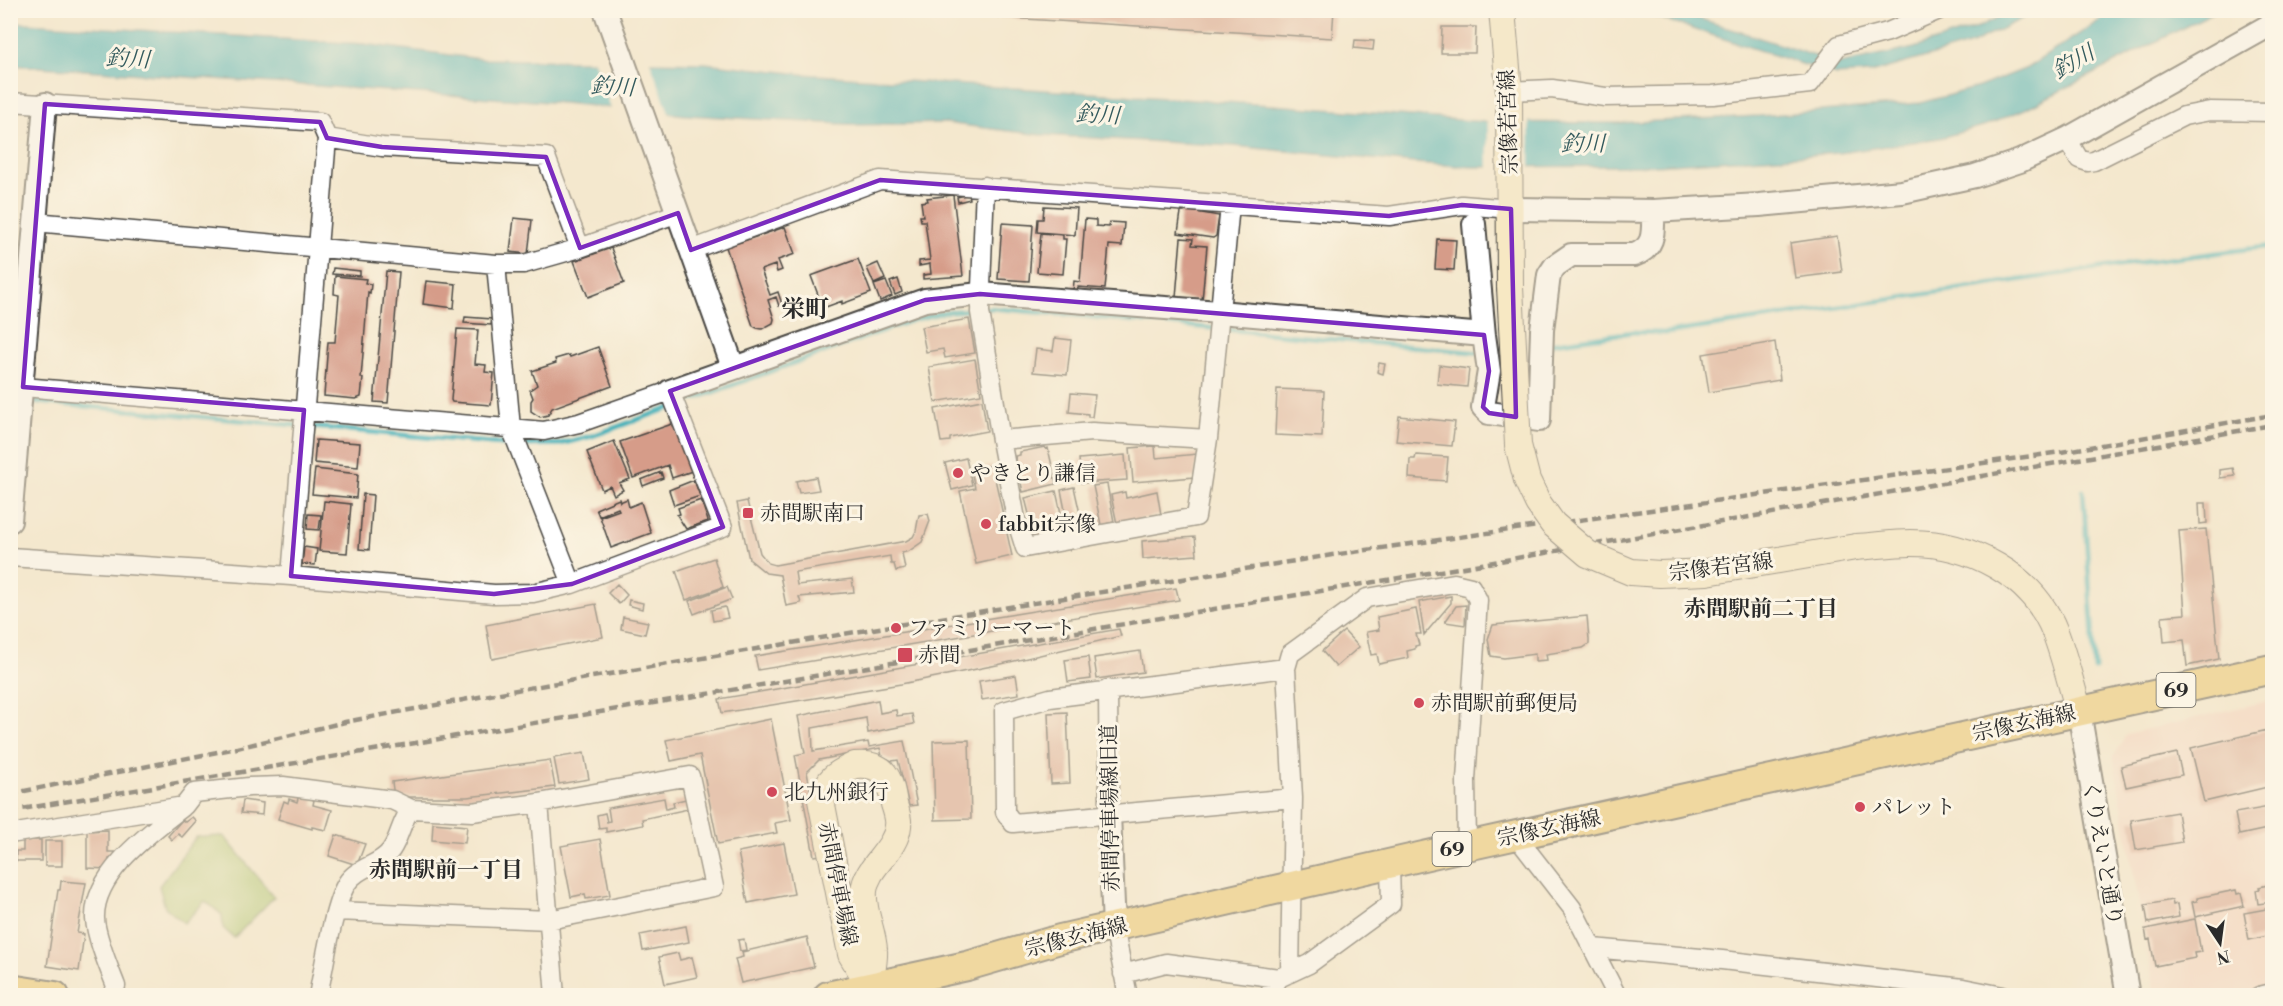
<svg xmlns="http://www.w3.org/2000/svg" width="2283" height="1006" viewBox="0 0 2283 1006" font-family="'Libre Bodoni','Noto Serif JP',serif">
<rect width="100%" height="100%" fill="#fcf5e5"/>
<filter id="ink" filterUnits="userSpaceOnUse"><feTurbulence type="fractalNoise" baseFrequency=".0167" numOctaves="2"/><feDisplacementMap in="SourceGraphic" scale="12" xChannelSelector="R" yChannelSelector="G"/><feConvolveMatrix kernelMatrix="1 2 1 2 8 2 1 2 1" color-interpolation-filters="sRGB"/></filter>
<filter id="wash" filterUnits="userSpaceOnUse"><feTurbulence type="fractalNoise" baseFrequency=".008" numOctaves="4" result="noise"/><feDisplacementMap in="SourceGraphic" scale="24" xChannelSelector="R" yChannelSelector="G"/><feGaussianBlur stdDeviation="1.35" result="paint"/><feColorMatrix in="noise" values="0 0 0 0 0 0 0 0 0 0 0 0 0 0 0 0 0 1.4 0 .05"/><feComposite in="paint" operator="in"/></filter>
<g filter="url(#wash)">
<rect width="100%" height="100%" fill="#f4e8ce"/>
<path fill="#f5d3c1" d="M2272,700v295h-117l-42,-239 14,-22z"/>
<path fill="#a7c56d" stroke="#69784c" stroke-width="1.5" d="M224,836l50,61 -40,41 -11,-10 -1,-13 -17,-14 -21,22 -19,-16 -6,-21 37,-49z"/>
<path fill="#41b1ba" stroke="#366e72" stroke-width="1.5" d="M1637,11h39l164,53 74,-16 67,-22 29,-15h27l-65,33 -102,29 -34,2z
M2114,11h102l-191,98 -38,16 -47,13 -100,15 -200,13 -167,1 -59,-4 -181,-17 -192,-11 -96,-12 -85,2 -174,-10 -123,-12 -552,-38 -1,-43 354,22 118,15 223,4 97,11 484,32 200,16 131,1 142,-7 161,-13 59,-16 48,-19z"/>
<path fill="#f4e8ce" d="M593,58l56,1 21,57 -58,-5z
M1488,119h41l1,50h-42z"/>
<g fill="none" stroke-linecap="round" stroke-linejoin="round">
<path stroke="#41b1ba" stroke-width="5" d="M1548,344l85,-12 33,1 454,-68 152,-19
M24,401l490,44
M523,445l37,-1 32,-8 321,-116 31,-8 47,-4 491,45
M2083,491l12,178"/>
</g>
<g id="blocks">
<path fill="#d69c89" d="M912,10h422l-2,28 -420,-26z
M1442,27h34l-1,26h-34z
M1355,40l19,1 -1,9 -19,-2z
M969,194l1,5 -12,3 -1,-5z
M953,195l10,81 -40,3v-4l8,-1 -1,-10 -11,2v-5l11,-1 -5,-39h-4l-1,-5h3l-2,-14 7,-1 -1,-3z
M1044,206l33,2 -2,27 -38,-3 1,-13h5z
M1185,210l34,6 -3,20 -3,2 -35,-5 3,-21h3z
M514,218l18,2 -4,34 -18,-2z
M1085,219l11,1v6l13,1 1,-5 14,1 -2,23 -13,-1 -4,44 -27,-2 -1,4h-4l1,-10 6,1z
M1002,223l31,2 -4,56 -31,-2z
M785,227l10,27 -17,6 4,10 -5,2 -2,-7 -14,5 9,25 8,-3 4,12 -3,2 -3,-9 -8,3 6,19 -1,4 -11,6 -5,-1 -4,-2 -27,-79z
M1041,233l22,2v4h3l-3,35 -26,-2z
M1837,236l5,36 -47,6 -5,-35z
M1181,238l12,1 -1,6 15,1 -5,55 -26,-4z
M1437,239l19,1 -2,30 -19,-1z
M611,248l13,35 -36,14 -14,-36z
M858,259l13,34 -29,11v-3l-19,7 -12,-32z
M878,263l7,16 -11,5 -7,-16z
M333,268l27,3v5l-28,-2z
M386,271l13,1 -11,131 -14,-1z
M335,276l31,3 -1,4 6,1 -1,9 -2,-1 -7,86h2l-2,19 -5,2 -32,-3 4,-54h7l4,-47 -5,-1z
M898,279l4,13 -7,3 -5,-13z
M426,281l30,3 -2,24 -31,-4z
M886,281l6,15 -12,5 -6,-16z
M465,317l27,2 -1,6 -27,-2z
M969,319l6,34 -30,5 -2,-9 -17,3 -5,-25z
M457,329l21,1 -3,34 11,1 -1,7 9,1 -3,32 -39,-3 -1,-2z
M1055,338l16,2 -4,35 -34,-3 3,-23 17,2z
M1775,342l5,38 -71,12 -6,-38z
M598,347l14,39 -60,22 -4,7 -8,2 -9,-6v-10l2,-3 -3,-8 7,-5 -5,-14 24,-8 -1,-4 14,-4 1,2z
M975,359l6,35 -46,8 -6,-35z
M1379,363l6,1 -2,10 -6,-2z
M1439,365l30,4 -2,18 -30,-3z
M1277,389l47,2 -2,46 -47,-2z
M1071,393l24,2 -3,22h-4v-3l-19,-2z
M982,400l5,31 -37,7v3l-9,1 -6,-33z
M1399,416l56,6 -3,24 -56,-5z
M675,423l17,48 -20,7 -4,-13 -35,13 -13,-36z
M316,440l44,3 -2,24 -44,-4z
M614,441l16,38 -11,4 4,7 -9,5 -4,-9 -8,4 -15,-38z
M1155,446l1,12 41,-4 -2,23 -62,5 -3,-34z
M1045,447l1,2 2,-1 8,36 -33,8 -8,-36 5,-1v-3z
M1125,455l2,25 -46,3 -2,-24z
M1416,455l32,2 -2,24 -37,-3 1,-19h5z
M966,458l6,27 -20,5 -7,-27z
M992,465l20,91 -36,8 -16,-73 15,-3 -4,-18z
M2233,468l2,8 -15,2v-8z
M315,469l43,5 -2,24 -44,-4z
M661,472l2,6 -20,8 -2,-6z
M816,477l3,13 -20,3 -3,-12z
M694,480l6,16 -26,9 -5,-15z
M1107,484l7,38 -13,3 -8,-39z
M1074,487l9,40 -14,3 -8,-40z
M1056,491l9,40 -30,7 -10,-40z
M1157,491l4,24 -44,9 -6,-29 14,-3 1,6z
M363,494l10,1 -4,55 -10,-1z
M619,499l1,3 7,-3 2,8 12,-5 10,31 -40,15 -11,-31 19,-7 -1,-2 -19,8 -3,-7z
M701,500l7,21 -22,8 -9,-14 3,-1 -2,-6z
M324,501l27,3 -4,49 -28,-2z
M747,501l13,52 8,10 7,2 131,-24 7,-4 3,-6 3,-16 9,-1 2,7 -8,21 -13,9 -7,2 3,16 -9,2 -2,-7h-3l-1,-8 -95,16 2,13 55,-6 2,13 -55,5 2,6 -15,3 -6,-31 -14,-2 -17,-14 -12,-56z
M2199,503h7l1,20 -7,1z
M308,514l13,1 -2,15 -12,-1z
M2206,529l13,130 -32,7 -3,-26 -20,2 -2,-26 23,-2 -6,-83z
M1195,537l2,18 -54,4 -1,-18z
M304,547l13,2 -2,16 -13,-1z
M714,558l9,29 -37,13 -10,-29z
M617,584l10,11 -8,9 -11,-11z
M727,587l5,12 -38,15 -5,-13z
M1176,588l3,12 -421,70 -3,-14z
M1451,596v7l-27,32 -5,-33z
M629,600l14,3 -1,6 -14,-4z
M596,604l7,33 -111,22 -6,-34z
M1466,605l-1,20 -20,-3 11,-16z
M725,607l3,11 -15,3 -2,-11z
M1416,609l5,25h-5l3,11 -4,1v3l-8,2 1,7 -29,6 -2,-10 -6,1 -5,-23 13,-2 -2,-13z
M1587,616l2,24v4l-6,4 -37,6 1,6 -12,1v-7l-31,4 -13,-2 -3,-17 5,-14z
M623,617l25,5 -3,12 -24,-5z
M1119,629l2,7 -124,29 -96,19 -179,29 -3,-14z
M1344,631l15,16 -23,20 -14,-16z
M1140,651l3,21 -46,7 -3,-21z
M1088,657l3,22 -23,3 -3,-22z
M1016,675l3,19 -37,6 -3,-19z
M878,700l2,13 16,-3 1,6 15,-2 2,10 -46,9 -2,-15 -54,10 1,23 55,-9 1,5 35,-6 13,64 -8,1 -11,-46 -6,1 -10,-5 -2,-8 -61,12 -12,12 15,83 -8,1 -19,-101 10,-2 -7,-37z
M1067,712l3,71 -19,1 -3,-71z
M771,719l20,101 -16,3 2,10 -59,11 -18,-89 -29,6 -5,-21z
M2272,729v57l-68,16 -13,-54z
M969,740l2,79 -36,1 -2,-79z
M584,753l5,26 -30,5 -5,-26z
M2177,753l5,22 -56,12 -5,-21z
M550,760l5,27 -88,10h-73l-2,-15z
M299,795l15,5 -1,5 19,5 -6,20 -14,-3v2l-34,-10 6,-18 4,2 1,-4 8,3z
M664,798l2,11 8,-2 -1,-5 13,-3 2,10 -46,10 1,6 -37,7v-4l-7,1 -2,-14 8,-2 2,9 3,-1 -2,-13z
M243,800l20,3 -1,12 -21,-2z
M2269,807l3,21 -33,7 -4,-22z
M2177,812l5,30 -46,8 -5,-30z
M192,817l4,4 -14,16 -4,-3 -6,6 -4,-4 14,-16 3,2z
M433,823l34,3 -2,17 -33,-3z
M108,830v22h7v6l-6,1 -1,10 -21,-1v-37z
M336,835l29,9 -8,21 -28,-9z
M600,839l10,56 -24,4 -1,-5 -14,3 -10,-51z
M23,840h18v21h-25v-10h7z
M45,841h17v25h-17z
M784,843l10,51 -46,9 -10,-51z
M61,881l25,2 -9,50 7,1 -5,37 -32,-5 11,-76h2z
M2272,884v18l-14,2 -2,-14 4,-1 -1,-2z
M2236,890l1,4 4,-1 3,13 -49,11 -3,-15 5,-1v-3z
M2172,900l1,5 4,-1 2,13 -31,6 -3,-18z
M2272,908v27l-23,5 -5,-27z
M2195,919l6,33 -7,1 1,5 -40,8 -5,-27 -3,1 -2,-11z
M686,926l3,16 -46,9 -3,-16z
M807,937l7,30 -73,16 -6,-24 8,-2 -1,-5z
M744,939l2,11 -6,1 -2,-11z
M678,953l2,7 12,-3 5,20 -32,7 -6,-27z"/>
</g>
</g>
<g filter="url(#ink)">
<use href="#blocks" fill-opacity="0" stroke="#494743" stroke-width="1.5"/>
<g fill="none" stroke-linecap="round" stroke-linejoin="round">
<defs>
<path id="minor" d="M1509,91l43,-2 53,8 108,-2 97,-11 29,-39 49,-13 51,-22
M10,102l310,20 7,16 -36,438
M327,138l55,9 164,10 34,91
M2067,139l12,20 9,3 6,-1 90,-45 26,-5 62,1
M985,186l-5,126 21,128 15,79 9,29 171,-31 12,-78 22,-234
M35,222l461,42h28l56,-16 98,-35
M691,250l189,-70 509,36 73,-11 49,4
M496,264l15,164 61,156
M1001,440l91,-8 116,7
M10,557l281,19 203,18 39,-1 39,-9 151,-57 -53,-136 -91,32 -35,8 -521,-44
M1286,668l-236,30 -46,13 1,101 8,11 280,-25
M1108,689l1,125
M539,803l16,193
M10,834l174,-28 10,-13 55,-6 34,-1 109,14 19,9 61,3 67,-9 151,-27 24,111 -165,33 -212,-9
M1516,836l56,72 45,88
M1114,927l14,69
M1593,948l129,12 241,28 40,8
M1290,973l3,-175 -7,-130 4,-14 77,-56 87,-15 17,4 7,13 -12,180 1,66
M1123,974l43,-11 113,15
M113,996l3,-10c-7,-18 -20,-49 -21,-67 -2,-46 55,-86 88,-112
M318,996c6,-29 15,-91 29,-113 11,-17 33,-17 44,-33 9,-13 10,-29 20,-41
M1268,996l11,-18 30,-14 82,-60 -1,-39
M2259,996l13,-3"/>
<path id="tertiary" d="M605,10l128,357
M1511,209l142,2 106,-6 143,-13 73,-16 45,-15 47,-22 205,-115
M1474,224l10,111 5,36 -6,36 6,6 50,7 3,-90 7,-55 6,-9 16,-11h63c22,-8 19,-24 19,-44
M670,391l255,-91 55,-6 239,18 265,23
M10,521l35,-417
M2079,711l49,285
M1109,814l5,113"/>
<path id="secondary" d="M1502,10l7,81 1,196
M1856,547c18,-1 37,-4 55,-4 59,0 122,32 144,89 10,26 16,53 24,79
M855,765c30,-3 35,13 39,39 2,6 5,16 4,22 -2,25 -32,40 -34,65 -2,20 9,39 10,59 1,11 -3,25 -4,36l-19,-32 -30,-154c8,-22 13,-25 34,-35z"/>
<path id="primary" d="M10,989l45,7
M828,996l139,-30 93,-27 407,-93 805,-177"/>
</defs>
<use href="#minor" stroke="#494743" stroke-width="21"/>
<use href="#tertiary" stroke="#494743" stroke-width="26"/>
<use href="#secondary" stroke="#494743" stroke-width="28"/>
<use href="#primary" stroke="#494743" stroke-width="32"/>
<use href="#minor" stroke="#fff" stroke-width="18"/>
<use href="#tertiary" stroke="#fff" stroke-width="22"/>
<use href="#secondary" stroke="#f7e8c3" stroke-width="26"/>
<use href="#primary" stroke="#ebc669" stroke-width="28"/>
<path stroke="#2b2b2b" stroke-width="4.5" stroke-dasharray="9 4.5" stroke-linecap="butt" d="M10,794l227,-46 108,-26 177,-33 369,-63 441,-71 729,-103 211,-37
M10,811l1484,-249 778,-137"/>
<defs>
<path id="secondary-bridge" d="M1510,287l8,158 9,35 11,23 15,21 35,30 43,18 29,2 47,-2 149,-25"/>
</defs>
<use href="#secondary-bridge" stroke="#494743" stroke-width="28" stroke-linecap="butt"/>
<use href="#secondary-bridge" stroke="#f7e8c3" stroke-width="26"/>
</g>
</g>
<path d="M0 0H2283V1006H0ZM45,104l275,18 7,16 55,9 164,10 34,91 98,-35 13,37 189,-70 509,36 73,-11 49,4 5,208 -27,-4 -6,-6 6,-36 -5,-36 -504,-41 -55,6 -255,91 53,136 -151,57 -78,10 -203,-18 13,-166 -281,-23z" fill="#f4e8ce" fill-opacity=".55" fill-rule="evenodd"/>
<path fill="none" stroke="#7b2cbf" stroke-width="4.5" stroke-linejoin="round" d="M45,104l275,18 7,16 55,9 164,10 34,91 98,-35 13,37 189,-70 509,36 73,-11 49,4 5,208 -27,-4 -6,-6 6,-36 -5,-36 -504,-41 -55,6 -255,91 53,136 -151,57 -78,10 -203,-18 13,-166 -281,-23z"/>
<g fill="#d1495b" stroke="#fcf5e5" stroke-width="2">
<circle cx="958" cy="473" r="6"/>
<rect x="742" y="507" width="12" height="12" rx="3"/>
<circle cx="986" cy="524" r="6"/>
<circle cx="896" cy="628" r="6"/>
<rect x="897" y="647" width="16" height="16" rx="3"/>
<circle cx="1419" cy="703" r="6"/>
<circle cx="772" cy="792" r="6"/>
<circle cx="1860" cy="807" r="6"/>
</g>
<g text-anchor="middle" stroke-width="6" stroke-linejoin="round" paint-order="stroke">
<g fill="#fcf5e5" stroke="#6a6863" stroke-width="1.5">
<rect x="2156.5" y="673" width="39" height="34" rx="4.5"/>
<rect x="1432.5" y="832" width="39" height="34" rx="4.5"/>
</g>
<g font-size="20" font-weight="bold" fill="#2b2b2b">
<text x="2176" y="697">69</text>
<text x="1452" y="856">69</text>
</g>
<g font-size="21" fill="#2b2b2b" stroke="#fcf5e5">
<text transform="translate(1508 122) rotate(-92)" y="7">宗像若宮線</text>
<text transform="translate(1721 567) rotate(-7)" y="7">宗像若宮線</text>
<text transform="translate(2024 723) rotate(-12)" y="7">宗像玄海線</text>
<text transform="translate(1110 808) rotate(-91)" y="7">赤間停車場線旧道</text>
<text transform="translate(1549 828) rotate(-12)" y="7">宗像玄海線</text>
<text transform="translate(2103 853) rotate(80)" y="7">くりえいと通り</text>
<text transform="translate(838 884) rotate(79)" y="7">赤間停車場線</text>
<text transform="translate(1076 937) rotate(-14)" y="7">宗像玄海線</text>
</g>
<g font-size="21" fill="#2b2b2b" stroke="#fcf5e5" text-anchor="start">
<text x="970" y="480">やきとり謙信</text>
<text x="760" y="520">赤間駅南口</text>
<text x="998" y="531">fabbit宗像</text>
<text x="908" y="635">ファミリーマート</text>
<text x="918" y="662">赤間</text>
<text x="1431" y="710">赤間駅前郵便局</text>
<text x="784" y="799">北九州銀行</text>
<text x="1872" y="814">パレット</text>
</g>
<g font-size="22" font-style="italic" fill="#335a5d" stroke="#fcf5e5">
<text transform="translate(128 58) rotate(3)" y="8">釣川</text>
<text transform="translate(2073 61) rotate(-30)" y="8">釣川</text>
<text transform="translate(613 86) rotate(3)" y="8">釣川</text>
<text transform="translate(1098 114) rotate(3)" y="8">釣川</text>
<text x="1583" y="151">釣川</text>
</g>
<g font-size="22" font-weight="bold" fill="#2b2b2b" stroke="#fcf5e5">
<text x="1761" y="616">赤間駅前二丁目</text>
<text x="446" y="877">赤間駅前一丁目</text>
</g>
<g font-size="24" font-weight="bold" fill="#2b2b2b" stroke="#fcf5e5">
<text x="805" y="317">栄町</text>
</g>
</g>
<rect width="2283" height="1006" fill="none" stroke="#fcf5e5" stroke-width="36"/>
<g transform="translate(2220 943) rotate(167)" stroke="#fcf5e5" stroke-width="4.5" paint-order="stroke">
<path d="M0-4.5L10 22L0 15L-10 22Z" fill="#2b2b2b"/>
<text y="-9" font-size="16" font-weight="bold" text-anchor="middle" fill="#2b2b2b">N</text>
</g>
</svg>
